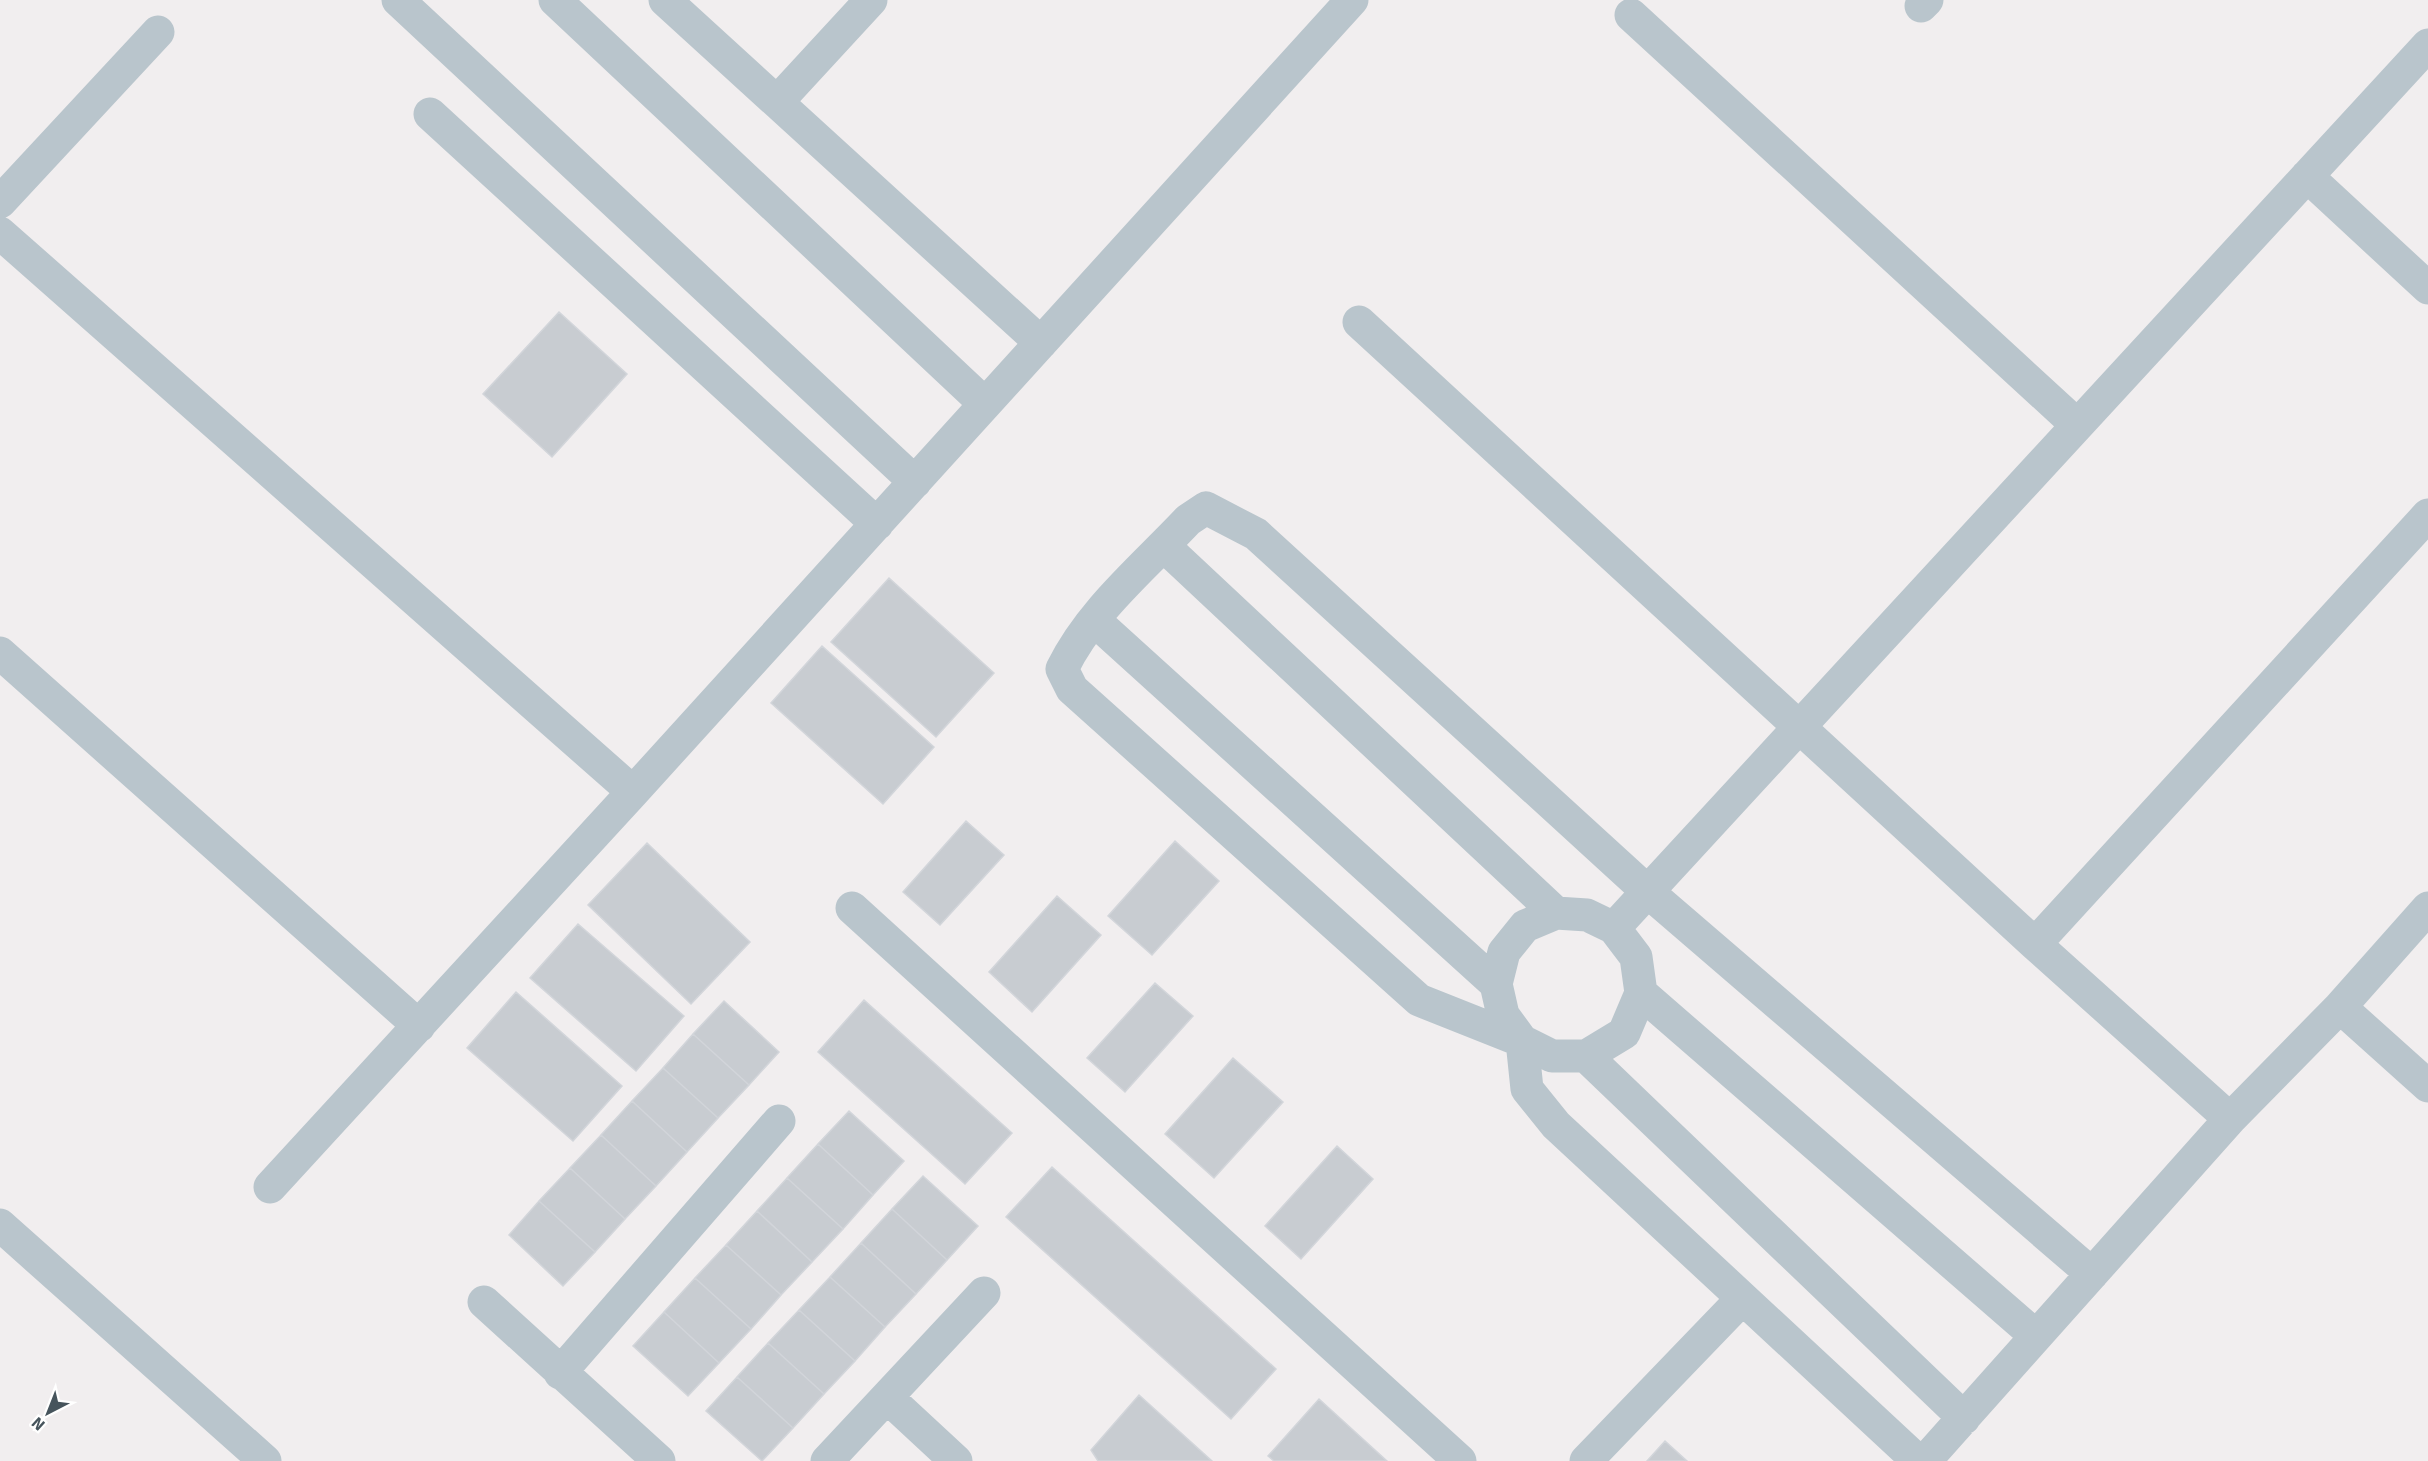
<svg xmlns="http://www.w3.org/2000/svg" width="2428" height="1461" viewBox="0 0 2428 1461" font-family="Signika,sans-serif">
<rect width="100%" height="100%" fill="#f1eeef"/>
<path fill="#c8ccd1" stroke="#d2d5da" stroke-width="1.5" d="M559,312l68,62 -75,83 -69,-63z
M889,578l105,95 -58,64 -105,-95z
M822,646l112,101 -51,57 -112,-101z
M966,821l38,34 -64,70 -37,-33z
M1175,841l44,40 -67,74 -44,-39z
M647,843l103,99 -59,62 -103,-99z
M1057,896l44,39 -69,77 -43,-40z
M578,924l106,92 -48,55 -106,-93z
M1155,983l38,33 -68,76 -38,-34z
M516,992l106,94 -49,55 -106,-93z
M864,1000l148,133 -47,51 -147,-132z
M724,1001l55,51 -30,33 -56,-51z
M693,1034l56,51 -31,33 -55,-50z
M1233,1058l50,44 -69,76 -49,-44z
M663,1068l55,50 -31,34 -55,-51z
M632,1101l55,51 -31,34 -55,-51z
M849,1111l55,50 -31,34 -55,-51z
M601,1135l55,51 -31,33 -55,-51z
M818,1144l55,51 -30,34 -56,-51z
M1337,1146l36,33 -72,80 -36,-33z
M1052,1167l224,202 -45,50 -225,-202z
M570,1168l55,51 -30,33 -56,-51z
M923,1176l55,50 -31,34 -55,-51z
M787,1178l56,51 -31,33 -55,-51z
M539,1201l56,51 -32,34 -54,-51z
M892,1209l55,51 -31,34 -55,-51z
M757,1211l55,51 -31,33 -55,-50z
M861,1243l55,51 -31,33 -55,-50z
M726,1245l55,50 -30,34 -56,-51z
M830,1277l55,50 -30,34 -56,-51z
M695,1278l56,51 -32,34 -55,-51z
M799,1310l56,51 -31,33 -56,-51z
M664,1312l55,51 -31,33 -55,-50z
M768,1343l56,51 -31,34 -56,-51z
M737,1377l56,51 -31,33 -56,-50z
M1139,1395l73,66h-114l-7,-11z
M1319,1399l68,62h-113l-6,-5z
M1665,1441l22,20h-40z"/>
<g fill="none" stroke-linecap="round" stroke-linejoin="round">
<path stroke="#b9c5cc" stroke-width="33" d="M398,0l517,482
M555,0l430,404
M665,0l376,343
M1921,6l6,-6
M1631,15l446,410
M777,102l94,-102
M430,114l447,410
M2307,176l121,112
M0,202l158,-170
M0,233l633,559
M1359,322l676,622 195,175
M1164,546l392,367
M1094,620l402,364
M0,653l419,373
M852,908l608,553
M2428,908l-88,99 88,79
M1614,928l814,-883
M2035,944l393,-429
M1641,993l395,343
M1586,1056l378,362
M270,1187l363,-395 719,-792
M0,1225l265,236
M484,1302l175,159
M560,1373l219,-252
M888,1398l68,63
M827,1461l157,-168
M1586,1461l156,-162
M1918,1461l-362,-336 -29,-36 -5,-48 -19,-26 -7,-31 8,-32 21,-26 31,-13 31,2 27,13 22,29 5,36 -17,40 -38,23h-34l-30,-15 -103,-41 -347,-311 -10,-20c28,-58 83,-103 126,-149l18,-12 50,26 392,358 444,382
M1925,1461l305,-342 110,-112"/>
</g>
<g transform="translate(48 1413) rotate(222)" stroke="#ffffff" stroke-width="4.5" paint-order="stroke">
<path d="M0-4.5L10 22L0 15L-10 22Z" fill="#46545c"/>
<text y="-9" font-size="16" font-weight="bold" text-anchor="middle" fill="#46545c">N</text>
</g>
</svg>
